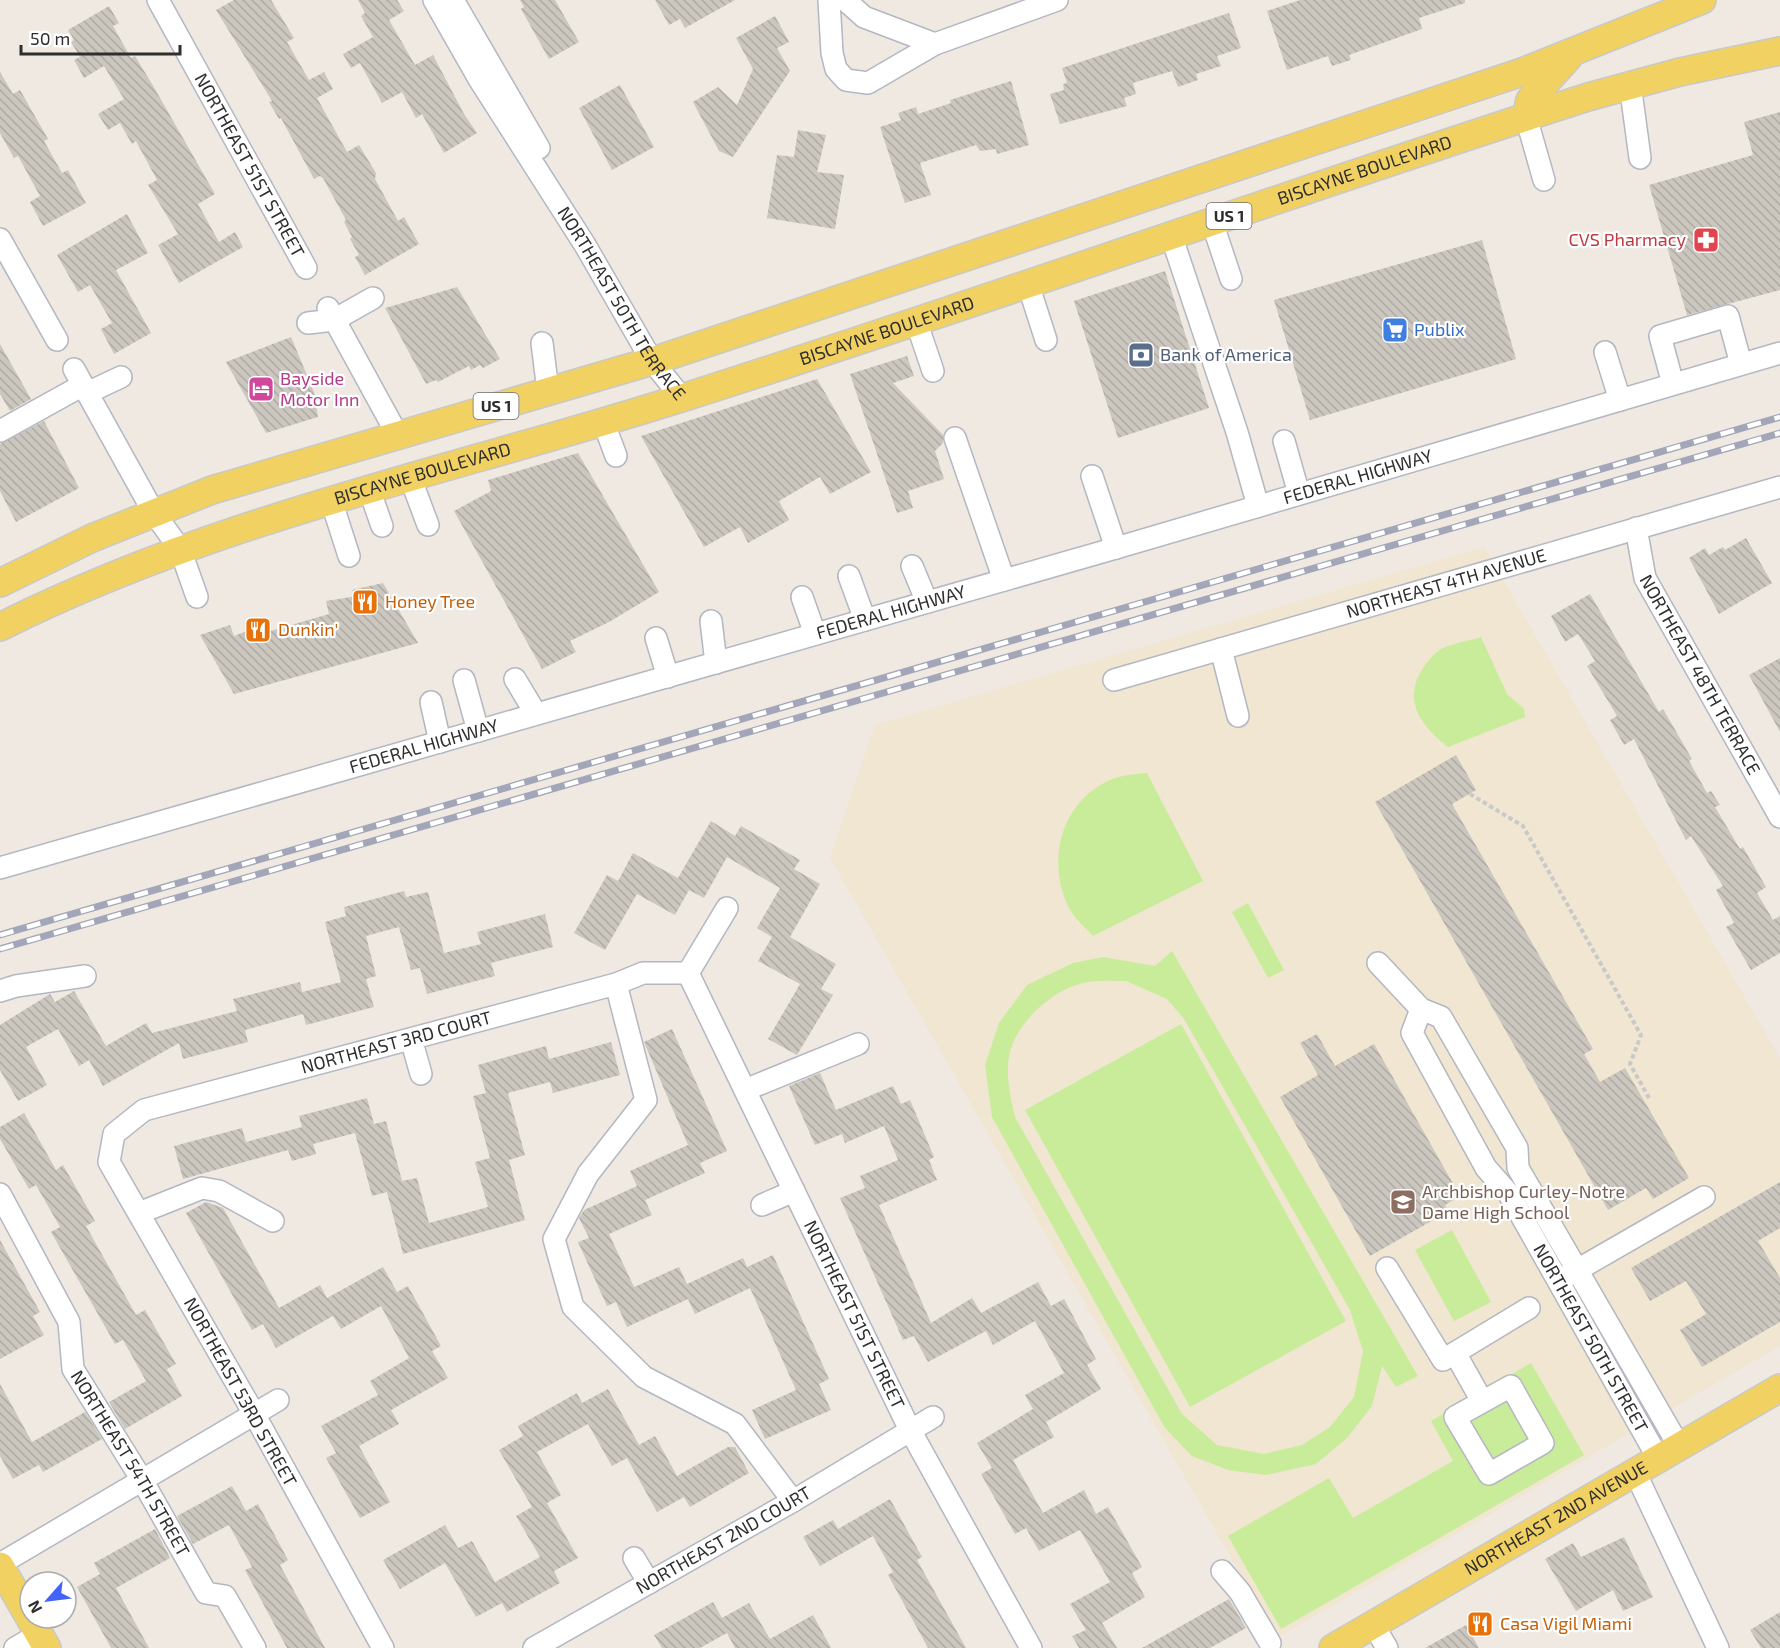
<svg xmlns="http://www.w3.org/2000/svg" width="1780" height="1648" viewBox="0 0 1780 1648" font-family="'Exo 2',sans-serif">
<defs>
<pattern id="building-back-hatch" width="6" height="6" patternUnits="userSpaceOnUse" patternTransform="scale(1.5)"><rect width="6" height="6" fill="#cbc7bf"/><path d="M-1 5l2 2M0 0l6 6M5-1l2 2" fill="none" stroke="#afaba4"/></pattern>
</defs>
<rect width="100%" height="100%" fill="#efe9e1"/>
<path fill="#f0e6d1" d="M1484,547l296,511v288l-503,292 -447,-780 45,-133z"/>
<path fill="#c9ec9a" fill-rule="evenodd" d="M1481,637l26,57 17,15 1,8 -77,30c-24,-19 -45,-43 -28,-74 5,-9 12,-18 21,-24 12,-6 28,-8 40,-12z
M1147,773l56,108 -110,55c-7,-8 -19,-18 -24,-28 -24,-49 -7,-110 46,-130 10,-3 22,-4 32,-5z
M1248,903l36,67 -16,8 -36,-66z
M1172,951l246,425 -22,11 -14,-21 -10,40 -24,31 -32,27 -50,11 -38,-5 -36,-14 -27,-28 -173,-311 -7,-52 14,-42 28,-38 46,-22 30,-6 52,9zM1126,981l41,18 17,20 166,291 13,41 -9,46 -24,30 -28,18 -38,9 -47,-9 -35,-31 -167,-297c-5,-21 -11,-48 -4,-69 10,-30 46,-62 78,-66 12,-2 25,-1 37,-1z
M1181,1024l165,297 -156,86 -165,-297z
M1452,1230l39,72 -37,19 -39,-71z
M1531,1363l53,92 -303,174 -53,-93 101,-58 24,40 100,-57 -22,-40z"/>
<path fill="url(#building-back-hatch)" d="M234,0h37l23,38 -7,4 22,38 15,-8 9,17 -16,9 30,54 12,-7 17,28 -1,6 23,42 6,-4 15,27 -54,31 -10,-18 4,-2 -9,-16 2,-2 -8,-15 2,-2 -23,-42 -3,-2 -6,3 -33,-61 -2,1 -10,-17 3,-1 -56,-91z
M358,0h39l7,11 -15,9 26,45 18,-10 31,59 13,19 -33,20 -22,-39 -6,4 -14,-26 -20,11 -22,-40 -9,5 -8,-14 30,-17 -12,-21 4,-3z
M520,0h35l24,42 -30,17 -28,-50 3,-2z
M655,0h80l-50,28 -5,-9 -11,6z
M1300,0h165v3l-46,15 3,11 -73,26 2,5 -19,6 -4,-10 -41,14 -20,-59z
M109,6l10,17 -6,3 18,32 4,-2 17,28 63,110 -17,10 21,38 16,-10 8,15 -64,36 -21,-38 20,-11 -30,-49 9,-5 -21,-39 -4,3 -12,-21 -12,7 -10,-16 26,-15 -20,-33 -20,12 -10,-18 6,-3 -9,-15 3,-2 -6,-10z
M1229,13l12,35 -24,8 4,10 -25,8 2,6 -20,7 -6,-16 -39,12 3,11 -12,4 3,8 -67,18 -10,-30 14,-4 -1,-6 4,-1 -5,-15z
M775,16l14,26 -12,6 13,23 -57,86 -14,-6 -26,-49 25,-15 19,18 16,-36 -17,-31z
M0,72l13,22 7,-4 28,49 -4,2 18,32 6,-3 18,33 -43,23 -13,-24 10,-6 -22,-40 -4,2 -14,-25z
M1011,81l18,64 -32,9 -1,-5 -16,2 -4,-6 -56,18 11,32 -26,8 -25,-76 21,-7 -3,-7 18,-6 2,7 33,-11 -1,-3z
M620,85l34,62 -42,23 -33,-62z
M1780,112v178l-93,25 -38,-130 104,-30 -9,-33z
M798,130l28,5 -9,37 27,3 -9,54 -68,-11 10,-63 17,2z
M127,214l21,39 -32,17 35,63 -37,21 -13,-25 11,-6 -22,-38 -12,7 -21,-37z
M1482,240l34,119 -206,61 -36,-120z
M1165,271l44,137 -91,30 -44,-137z
M457,287l43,72 -17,9 -3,-3 -9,5 -2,-4 -31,16 -2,-2 -10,4 -41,-76z
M291,337l23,55 4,25 -52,16 -40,-71z
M0,344l31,55 -21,12 -10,-17z
M907,356l7,20 -21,7 50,52v8l-8,8 9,28 -36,12 5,17 -16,5 -47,-139z
M817,379l54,93 -41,22 -10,-17 -41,24 10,19 -41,23 -8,-16 -36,20 -63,-111z
M44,421l35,67 -63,34 -16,-31v-47z
M578,453l81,139 -50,30 -39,19 6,11 -34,17 -88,-158 37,-20 -3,-11z
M1746,538l26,45 -53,31 -30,-56 16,-10 4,7 14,-8 2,3z
M383,583l35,60 -184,51 -34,-59 30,-10 4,11 33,-13v9l62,-18 -3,-13 31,-5 -5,-6z
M1590,594l69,118 4,-3 29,50 -3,2 18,32 4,-2 9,14 -5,2 25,42 3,-2 23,40 -9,6 16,27 7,-4v37l-29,17 -25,-43 8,-4 -18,-33 7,-4 -32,-50 -5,4 -52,-101 -10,6 -14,-25 7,-4 -30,-50 8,-5 -17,-27 -13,8 -14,-26z
M1780,658v74l-31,-57z
M1456,755l20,35 -24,14 141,245 -9,5 16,28 25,-14 64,110 -36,21 -7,-11 -38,22 -233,-408z
M711,821l24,15 6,-10 59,34 -6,9 26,15 -30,53 46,27 -15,25 12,6 -36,60 -29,-16 32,-55 -42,-23 14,-24 -15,-9 23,-40 -53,-31 -23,41 -15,-8 -14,25 -38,-21 -32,56 -31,-17 33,-58 11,6 15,-28 45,25z
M404,891l2,6 22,-5 16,61 37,-9 -4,-12 68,-18 8,33 -62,16 4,13 -68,18 -7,-26 -9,2 -12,-43 -33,9 10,40 -10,3 8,28 -68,18 -3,-11 -58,16 3,12 -65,17 -4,-16 -76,43 -14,-26 -10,6 -21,-37 -32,18 21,38 -29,16 -18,-31v-45l50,-31 5,8 19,-11 32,55 40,-23 6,10 85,-22 -4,-12 67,-17 2,10 39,-10 -16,-60 21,-6 -2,-9z
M672,1029l55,122 -27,12 5,10 -60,27 7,15 -43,19 25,53 45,-20 8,17 56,-26 4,9 26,-12 56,124 -10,5 12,26 -66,29 -13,-29 44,-20 -46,-102 -55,26 -7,-15 -61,28 -11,-25 -9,4 -29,-64 11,-4 -10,-20 5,-8 53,-24 -7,-15 58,-26 -44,-103z
M1317,1034l18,32 39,-22 86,152 -15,9 4,6 -79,45 -90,-159 38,-22 -18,-32z
M611,1042l9,33 -67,18 -3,-11 -42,11 17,62 -16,5 16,60 -122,34 -16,-62 -15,4 -17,-63 -42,11 3,10 -24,7 -4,-11 -105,29 -9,-33 68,-18 4,14 56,-15 -3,-11 68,-18 7,26 12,-3 16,60 15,-3 12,45 59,-16 -13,-45 15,-4 -17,-62 13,-3 -8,-28 68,-19 3,13z
M820,1073l16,37 57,-24 8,18 9,-4 24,57 -5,3 8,20 -58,25 52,118 41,-25 9,15 57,-31 13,24 13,-7 32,60 -9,6 14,24 -55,33 8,15 -41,23 30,53 41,-23 12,24 12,-7 34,60 -10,6 13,24 -43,26 15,25h-38l-7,-12 14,-6 -16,-26 40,-22 -30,-52 -41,21 -13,-23 -11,6 -34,-60 11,-6 -15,-25 56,-34 -8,-14 39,-22 -29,-52 -42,24 -7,-14 -58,31 -14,-26 -11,4 -63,-142 25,-10 -5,-12 38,-16 -14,-34 -39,17 -3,-9 -27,11 -26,-59z
M24,1113l32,57 7,-5 32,56 -9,5 50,89 9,-5 31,54 -9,5 15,27 -57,33 -16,-27 37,-21 -23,-41 -8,4 -64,-112 9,-5 -24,-42 -7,4 -29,-50v-12z
M1780,1182v46l-22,13 22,37v44l-78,45 -22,-37 26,-16 -20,-33 -36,20 -19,-33z
M206,1202l17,6 56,100 41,-23 7,13 56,-31 14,25 11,-6 33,60 -9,5 16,27 -57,32 8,14 -40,22 31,56 -30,16 -34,-60 10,-5 -15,-27 57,-31 -8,-14 39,-23 -28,-52 -40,23 -8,-13 -57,32 -13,-24 -11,6 -66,-117z
M0,1240l40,72 -7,4 11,19 -44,24z
M0,1384l32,58 53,-30 17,27 -59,33 -4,-7 -26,14 -13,-23z
M608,1389l31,56 16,-9 22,40 51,-29h7l14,26 -59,34 -6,-10 -27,15 -30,-54 -15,8 -24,-42 -51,28 24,43 -14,8 31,55 -24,13 6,12 -53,29 -5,-9 -26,14 -31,-54 -45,26 -17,-29 62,-35 13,23 14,-7 23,41 45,-25 -24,-41 16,-9 -33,-57 24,-14 -5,-10 59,-33 5,10z
M232,1486l14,25 12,-7 30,56 -8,5 45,83h-38l-42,-78 7,-3 -23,-42 -36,19 -16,-28z
M890,1499l32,58 -5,3 49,88h-38l-40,-73 5,-3 -20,-36 -53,30 -17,-29 30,-17 5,9z
M155,1529l15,29 -54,30 33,60h-38l-34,-61 23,-13 -6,-11z
M1624,1537l29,60 -30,14 -10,-21 -37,21 -31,-52 28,-16 8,14z
M1229,1599l17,29 -36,20h-68z
M713,1602l9,16 27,-15 21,36 43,-24 18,33h-96l-8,-15 -27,15h-38l-8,-13z
M1780,1612v36h-19l-11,-18z
M1466,1625l13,23h-54z"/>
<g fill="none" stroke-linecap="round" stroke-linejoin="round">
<defs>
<g id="minor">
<path id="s1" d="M158,0l148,268"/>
<path id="s2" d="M434,0l45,79 106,166 67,116 30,37"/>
<path d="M453,0l86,148"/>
<path d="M829,0l3,53 4,16 10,11 22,3 67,-39"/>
<path d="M845,0l19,17 71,27 122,-44"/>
<path d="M1630,84l10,74"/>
<path d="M1526,117l18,63"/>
<path d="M1212,222l19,57"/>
<path d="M1171,235l66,197 21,74"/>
<path d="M0,239l57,101"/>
<path d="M1028,284l18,56"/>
<path d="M328,308l69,126"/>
<path d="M916,321l17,50"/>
<path d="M308,323l26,-3 39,-22"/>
<path d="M542,343l6,48"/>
<path d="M1605,352l15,48"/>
<path d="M74,369l80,144 26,36 17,48"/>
<path d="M1673,384l-13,-48 68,-20 13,48"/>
<path d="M87,393l34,-16"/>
<path d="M603,421l13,35"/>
<path d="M0,431l83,-46"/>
<path d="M955,438l49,142"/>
<path d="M1284,441l15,53"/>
<path d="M1092,476l24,72"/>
<path d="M410,477l18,48"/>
<path d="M369,489l13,37"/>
<path d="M331,500l18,56"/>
<path id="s3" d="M1636,528l9,50 135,239"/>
<path d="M912,566l15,36"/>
<path d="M849,576l16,44"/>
<path d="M802,597l13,37"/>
<path d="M711,621l5,42"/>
<path d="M656,638l12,39"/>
<path d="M1221,649l17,67"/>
<path d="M515,679l21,35"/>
<path d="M464,680l14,51"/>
<path id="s4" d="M1114,680l666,-193"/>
<path d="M431,702l9,40"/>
<path id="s5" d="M0,868l1116,-320 664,-195"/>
<path d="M1378,963l43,46 20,8 76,131 1,20 161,278"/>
<path id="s6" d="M688,973l222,457 121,218"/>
<path d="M688,973l39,-65"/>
<path d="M616,984l30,116 -58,74 -34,65 19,68 71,70 91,47 58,77"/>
<path d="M0,991l16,-5 69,-10"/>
<path id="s7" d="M1421,1009l-9,24 74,135 23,26 149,264"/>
<path d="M411,1039l10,35"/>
<path d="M745,1090l113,-46"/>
<path id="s8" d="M0,1194l69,128 4,47 69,111 64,113 19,3 30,52"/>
<path d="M762,1205l32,-14"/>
<path d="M139,1213l63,-25 17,3 54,30"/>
<path d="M1387,1268l56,92 86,-52"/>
<path d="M1565,1277l139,-80"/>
<path d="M1455,1353l27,48"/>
<path d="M1511,1386l32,57 -54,31 -34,-57z"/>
<path d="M1635,1472l83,176"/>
<path d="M634,1558l15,25"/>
<path d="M0,1564l278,-164"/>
<path d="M1222,1571l18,21 30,51"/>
<path d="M1373,1624l14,24"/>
<path d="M15,1648l24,-14"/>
<path id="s9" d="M383,1648l-130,-236 -144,-250 5,-28 30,-24 472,-126 27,-11h45"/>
<path id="s10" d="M534,1648l259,-147 140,-84"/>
</g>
<g id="major">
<path d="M1526,117l4,-17 38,-42"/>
<path d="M0,583l92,-45 120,-48 447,-131 863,-287 180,-72"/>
<path id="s11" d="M0,627c217,-109 455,-157 685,-230 302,-96 601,-203 903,-300l92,-25 100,-21"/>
<path d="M0,1566l47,82"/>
<path id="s12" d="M1333,1648l447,-260"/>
</g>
</defs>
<use href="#minor" stroke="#b4b7c1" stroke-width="24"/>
<use href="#major" stroke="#c9c9c9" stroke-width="30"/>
<path stroke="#c9c9c9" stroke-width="4" stroke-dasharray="4.5 3" stroke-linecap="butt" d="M1470,794l53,32 118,209 -11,29 19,34"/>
<use href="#minor" stroke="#fff" stroke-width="21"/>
<use href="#major" stroke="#f2d163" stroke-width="27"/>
<defs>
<path id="rail" d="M0,935l1780,-518
M0,949l1780,-516"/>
</defs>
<use href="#rail" stroke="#a3a6b8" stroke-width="7"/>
<use href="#rail" stroke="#fff" stroke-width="4.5" stroke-dasharray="14" stroke-linecap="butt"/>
</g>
<defs>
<symbol id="pharmacy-square" viewBox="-11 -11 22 22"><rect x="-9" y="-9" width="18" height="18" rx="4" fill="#e0444e" stroke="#fff"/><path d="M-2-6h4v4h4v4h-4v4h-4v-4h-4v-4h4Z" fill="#fff"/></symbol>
<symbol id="supermarket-square" viewBox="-11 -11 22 22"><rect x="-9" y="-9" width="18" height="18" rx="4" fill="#3f7fe0" stroke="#fff"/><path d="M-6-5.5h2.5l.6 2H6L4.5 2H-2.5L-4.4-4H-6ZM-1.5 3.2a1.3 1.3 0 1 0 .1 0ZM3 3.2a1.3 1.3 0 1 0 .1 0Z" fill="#fff"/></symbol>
<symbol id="bank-square" viewBox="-11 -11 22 22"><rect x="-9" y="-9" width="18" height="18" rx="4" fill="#5c6f8a" stroke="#fff"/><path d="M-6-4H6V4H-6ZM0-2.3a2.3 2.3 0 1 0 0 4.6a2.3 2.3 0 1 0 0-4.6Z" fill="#fff"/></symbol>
<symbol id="hotel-square" viewBox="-11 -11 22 22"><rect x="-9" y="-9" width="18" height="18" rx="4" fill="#d1479c" stroke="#fff"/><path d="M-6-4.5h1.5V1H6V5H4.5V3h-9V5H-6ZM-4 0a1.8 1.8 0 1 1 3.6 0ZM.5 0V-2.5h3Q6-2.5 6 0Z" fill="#fff"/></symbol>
<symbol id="restaurant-square" viewBox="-11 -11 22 22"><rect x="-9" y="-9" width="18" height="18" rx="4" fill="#e8710a" stroke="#fff"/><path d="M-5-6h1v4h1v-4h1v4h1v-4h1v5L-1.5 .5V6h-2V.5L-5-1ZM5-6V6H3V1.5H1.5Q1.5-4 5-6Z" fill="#fff"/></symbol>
<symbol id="school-square" viewBox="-11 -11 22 22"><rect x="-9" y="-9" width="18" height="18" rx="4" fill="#8d6e63" stroke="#fff"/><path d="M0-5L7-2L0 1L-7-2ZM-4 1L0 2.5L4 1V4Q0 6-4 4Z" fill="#fff"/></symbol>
</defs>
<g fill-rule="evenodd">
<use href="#pharmacy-square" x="1691" y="225" width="30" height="30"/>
<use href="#supermarket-square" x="1380" y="315" width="30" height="30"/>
<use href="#bank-square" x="1126" y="340" width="30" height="30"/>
<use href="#hotel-square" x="246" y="374" width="30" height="30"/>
<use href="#restaurant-square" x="350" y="587" width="30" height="30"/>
<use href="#restaurant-square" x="243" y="615" width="30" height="30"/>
<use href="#school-square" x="1388" y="1187" width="30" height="30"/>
<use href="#restaurant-square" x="1465" y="1609" width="30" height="30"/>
</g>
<g text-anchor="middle" stroke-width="4.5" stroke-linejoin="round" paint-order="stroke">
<g fill="#fff" stroke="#6d6d6d" stroke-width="1.5">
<rect x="1206.5" y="203" width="45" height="26" rx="4.5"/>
<rect x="473.5" y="393" width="45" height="26" rx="4.5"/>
</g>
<g font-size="16" font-weight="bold" fill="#2e2e2e">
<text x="1229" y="222">US 1</text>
<text x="496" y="412">US 1</text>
</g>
<g font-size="18" fill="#2e2e2e" stroke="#fff">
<text dy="6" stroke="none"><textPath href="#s1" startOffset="189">NORTHEAST 51ST STREET</textPath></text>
<text dy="6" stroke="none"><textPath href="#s11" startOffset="1440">BISCAYNE BOULEVARD</textPath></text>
<text dy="6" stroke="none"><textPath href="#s2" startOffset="357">NORTHEAST 50TH TERRACE</textPath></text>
<text dy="6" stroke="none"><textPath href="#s11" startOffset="936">BISCAYNE BOULEVARD</textPath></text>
<text dy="6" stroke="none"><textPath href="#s11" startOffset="450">BISCAYNE BOULEVARD</textPath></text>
<text dy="6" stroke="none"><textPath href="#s5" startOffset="1413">FEDERAL HIGHWAY</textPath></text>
<text dy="6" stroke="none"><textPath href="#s4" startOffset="346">NORTHEAST 4TH AVENUE</textPath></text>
<text dy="6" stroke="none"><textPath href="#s5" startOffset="927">FEDERAL HIGHWAY</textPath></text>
<text dy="6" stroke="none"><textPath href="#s3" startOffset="162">NORTHEAST 48TH TERRACE</textPath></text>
<text dy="6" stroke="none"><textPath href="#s5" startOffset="441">FEDERAL HIGHWAY</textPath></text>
<text dy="6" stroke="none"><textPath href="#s9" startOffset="886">NORTHEAST 3RD COURT</textPath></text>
<text dy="6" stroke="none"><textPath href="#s6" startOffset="380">NORTHEAST 51ST STREET</textPath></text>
<text dy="6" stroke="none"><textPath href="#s7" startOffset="380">NORTHEAST 50TH STREET</textPath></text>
<text transform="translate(240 1392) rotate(61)" y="6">NORTHEAST 53RD STREET</text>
<text dy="6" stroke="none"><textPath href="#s8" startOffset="303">NORTHEAST 54TH STREET</textPath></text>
<text dy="6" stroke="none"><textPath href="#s12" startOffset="258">NORTHEAST 2ND AVENUE</textPath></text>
<text dy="6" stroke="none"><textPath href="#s10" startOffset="218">NORTHEAST 2ND COURT</textPath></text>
</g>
<g font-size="18" fill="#be3a42" stroke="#fff" text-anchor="end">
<text x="1686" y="246">CVS Pharmacy</text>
</g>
<g font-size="18" fill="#366cbe" stroke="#fff" text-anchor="start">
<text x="1414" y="336">Publix</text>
</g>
<g font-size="18" fill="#4e5e75" stroke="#fff" text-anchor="start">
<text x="1160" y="361">Bank of America</text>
</g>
<g font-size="18" fill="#b23c85" stroke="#fff" text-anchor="start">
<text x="280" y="385">Bayside<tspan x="280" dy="21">Motor Inn</tspan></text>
</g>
<g font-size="18" fill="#c56008" stroke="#fff" text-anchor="start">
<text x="385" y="608">Honey Tree</text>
<text x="278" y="636">Dunkin'</text>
<text x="1500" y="1630">Casa Vigil Miami</text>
</g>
<g font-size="18" fill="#785e54" stroke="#fff" text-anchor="start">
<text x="1422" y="1198">Archbishop Curley-Notre<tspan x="1422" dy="21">Dame High School</tspan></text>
</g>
</g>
<g transform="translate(48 1600) rotate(242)"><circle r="28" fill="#ffffff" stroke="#ababab" stroke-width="1.5"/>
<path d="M0-4.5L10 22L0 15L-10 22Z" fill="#4264fb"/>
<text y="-9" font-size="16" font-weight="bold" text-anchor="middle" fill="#2e2e2e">N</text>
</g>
<path d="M21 45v9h159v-9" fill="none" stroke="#2e2e2e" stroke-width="3"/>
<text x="30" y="45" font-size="18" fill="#2e2e2e" stroke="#ffffff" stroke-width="4.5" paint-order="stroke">50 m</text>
</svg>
